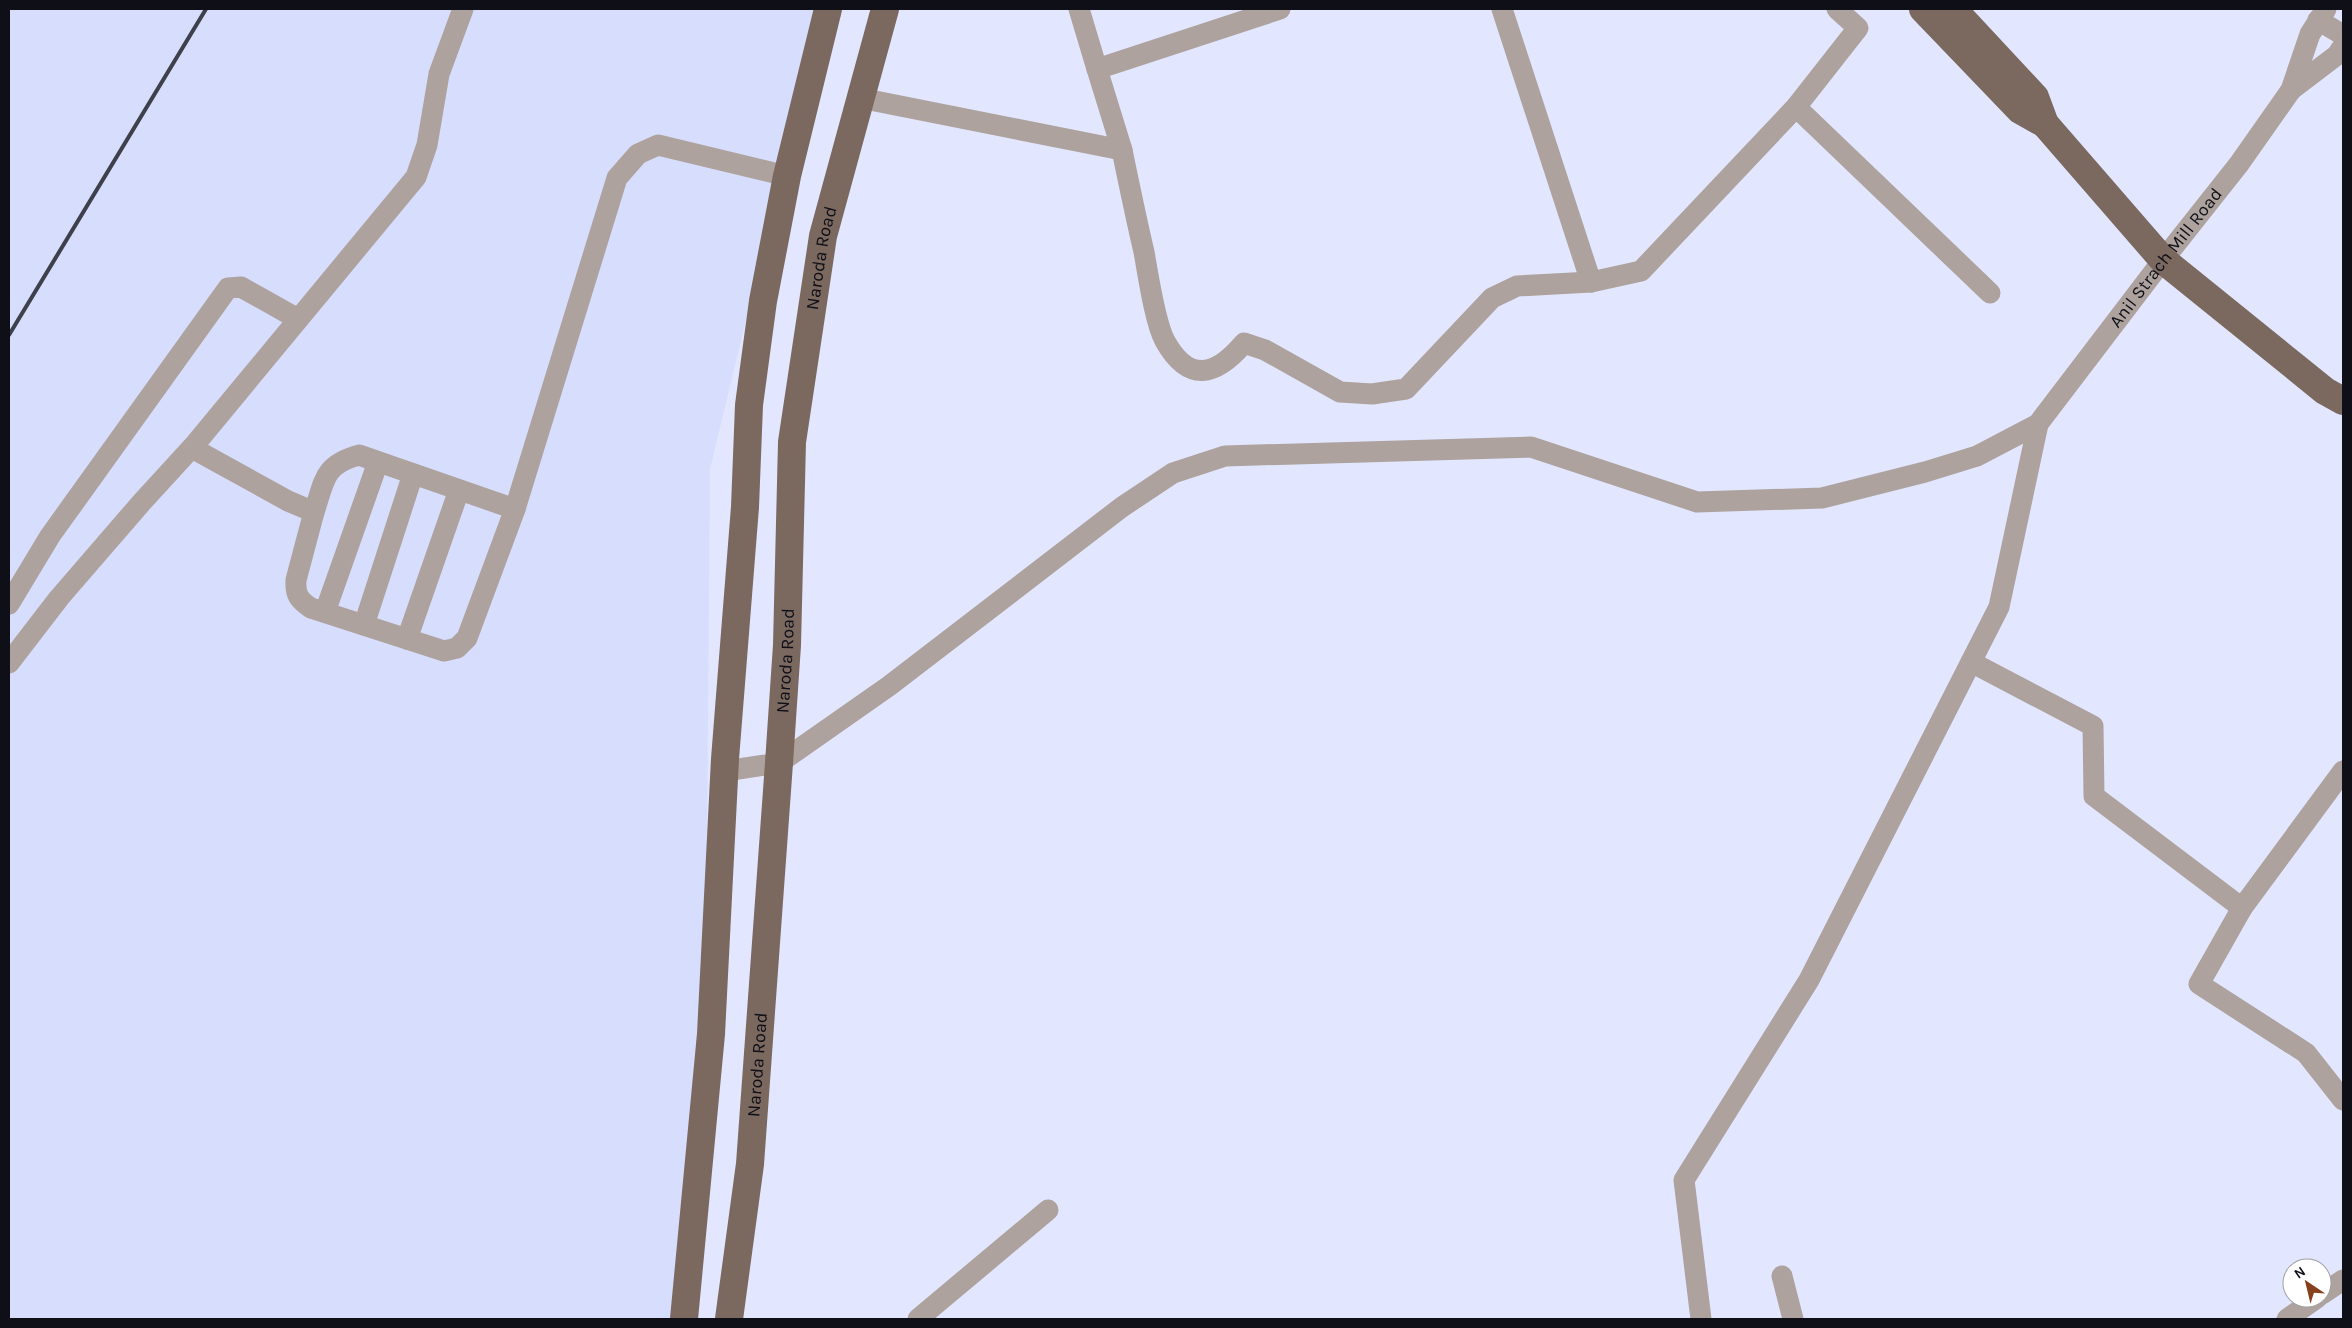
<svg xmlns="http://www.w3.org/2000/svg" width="2352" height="1328" viewBox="0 0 2352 1328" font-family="Karla,sans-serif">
<rect width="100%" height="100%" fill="#e2e7ff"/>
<path fill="#d7ddfc" d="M9,9h812l-111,460 -6,746 -12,104h-683z"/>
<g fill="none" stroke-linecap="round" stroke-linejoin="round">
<g stroke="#ada29d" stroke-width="21">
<path d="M1079,9l18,60"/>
<path d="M1502,9l89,273"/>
<path d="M2318,20l25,15"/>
<path d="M2291,90l46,-35 6,-9"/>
<path d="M860,98l262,52c7,34 14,68 22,102 4,22 11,71 21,89 24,43 51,35 79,2l21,7 75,42 32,2 34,-5 86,-91 25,-12 74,-4 50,-11 155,-164 62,-79 -21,-19"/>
<path d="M1796,107l194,186"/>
<path d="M1122,150l-25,-81 183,-60"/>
<path d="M192,448l96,53 26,11c11,-32 9,-47 45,-57l156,54"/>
<path d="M314,512l-18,68c-1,15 3,20 15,28l133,43 13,-3 10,-10 48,-129 102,-331 21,-24 20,-9 129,31"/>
<path d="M9,604l41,-68 178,-248 13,-1 57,32"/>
<path d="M325,612l53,-150"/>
<path d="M364,625l49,-151"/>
<path d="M407,639l52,-149"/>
<path d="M1971,662l122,64 1,70 148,112"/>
<path d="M9,663l50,-65 83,-96 54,-59 220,-266 11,-32 12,-71 24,-65"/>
<path id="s1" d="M725,771l54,-8 110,-77 233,-179 51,-34 52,-17 306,-9 166,55 125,-4 103,-26 52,-16 61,-32 125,-164 76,-96 52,-74 19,-56 16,-25"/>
<path d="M2343,771l-101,137 -43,76 107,69 37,47"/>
<path d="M1782,1276l11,43"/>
<path d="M2322,1294l21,-14"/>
<path d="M918,1319l130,-109"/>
<path d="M1701,1319l-17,-139 125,-200 190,-373 39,-183"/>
<path d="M2287,1319l30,-21"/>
</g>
<g stroke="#7b685f" stroke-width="28">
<path d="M1923,9l97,101 25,14 118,136 162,131 18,10"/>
<path d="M1953,9l82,88 10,27"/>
<path d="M684,1319l27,-285 14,-275 20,-252 4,-102 14,-104 24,-125 41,-167"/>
<path id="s2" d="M729,1319l21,-155 29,-401 8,-118 5,-203 31,-206 62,-227"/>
</g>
<path stroke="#3e404b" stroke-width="4" d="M9,335l197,-326"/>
</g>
<g text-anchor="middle" stroke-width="5" stroke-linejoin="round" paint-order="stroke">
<g font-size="18" fill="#0e0f17" stroke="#fff">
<text dy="6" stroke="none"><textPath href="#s2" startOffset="1066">Naroda Road</textPath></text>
<text dy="6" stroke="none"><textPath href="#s1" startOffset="1644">Anil Strach Mill Road</textPath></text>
<text dy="6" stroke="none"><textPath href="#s2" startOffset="661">Naroda Road</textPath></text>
<text dy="6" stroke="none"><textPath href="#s2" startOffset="256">Naroda Road</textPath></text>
</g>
</g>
<rect width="2352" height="1328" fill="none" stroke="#0e0f17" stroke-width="20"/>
<g transform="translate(2307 1283) rotate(325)"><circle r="24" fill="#ffffff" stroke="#9f9fa2"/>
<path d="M0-4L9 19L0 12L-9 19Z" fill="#86401b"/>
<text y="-8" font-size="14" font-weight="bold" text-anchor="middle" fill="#0e0f17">N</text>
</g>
</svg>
